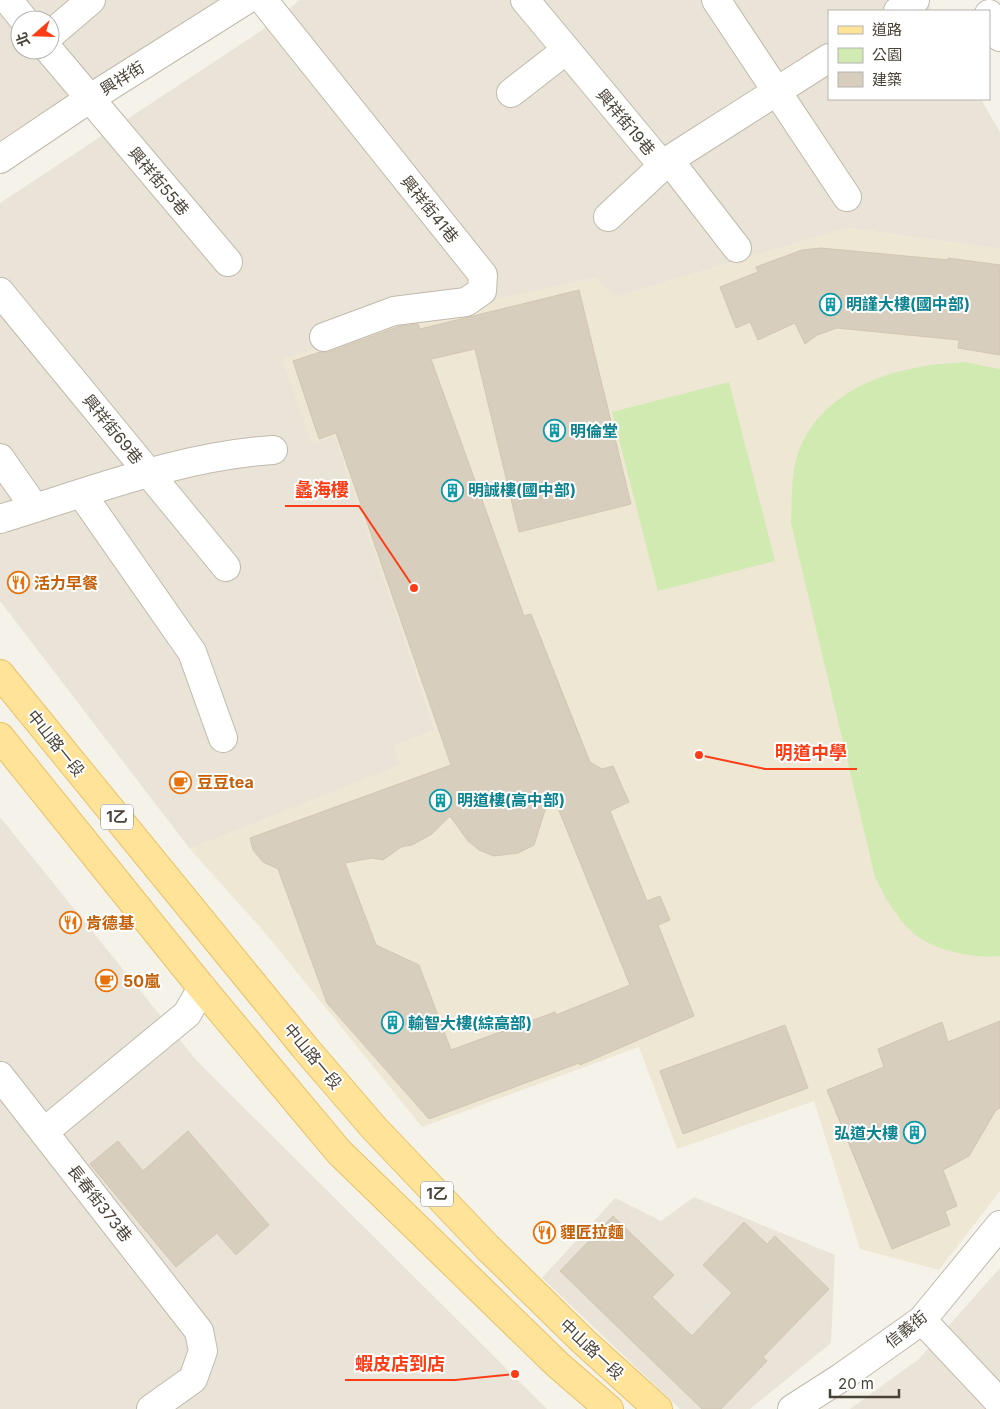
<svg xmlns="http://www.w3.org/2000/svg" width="1000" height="1409" viewBox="0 0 1000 1409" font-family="Inter,'Noto Sans TC',sans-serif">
<rect width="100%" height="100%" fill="#f5f2e9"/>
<path fill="#e9e4d7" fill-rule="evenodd" d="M0,0h226l-226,151zM20,20h30v30h-30z
M300,0h626l6,11h-103v88h152l19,33v117l-152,-21 -232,69 -21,-19 -143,32 -140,134 23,-8 100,294 -40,15 6,20 -211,84 -190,-248v-398l261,-172z
M0,817l197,244 350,348h-547z
M694,1197l141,58 -4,88 -81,66h-70l-138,-131 73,-80 46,23z
M1000,1268v141h-150l69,-50z"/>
<path fill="#eee7d3" d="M848,228l152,21v942l-61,79 -79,-21 -46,-148 -137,48 -38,-102 -217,80 -156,-193 -76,-85 210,-84 -6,-20 41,-15 -100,-293 -23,7 -30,-85 128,-42 186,-39 20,19z"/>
<path fill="#d0eab2" d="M964,362l36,7v587c-25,3 -69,-6 -88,-24 -17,-16 -27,-35 -37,-55l-84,-354c1,-17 0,-36 3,-53 10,-60 66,-92 121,-102 16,-4 33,-4 49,-6z
M729,382l46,179 -117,30 -46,-179z"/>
<path fill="#d7cebe" stroke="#d2c6b1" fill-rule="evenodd" d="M821,248l127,12v-2l52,7v90l-42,-7 1,-8 -122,-12 -20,7 -12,9 -10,-21 -37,17 -8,-18 -14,6 -16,-41 38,-15 -2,-5 46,-17z
M579,290l52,214 -112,28 -44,-183 -44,10 93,257 7,-2 59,148 12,7 11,-3 16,36 -19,9 37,90 13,-5 10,24 -12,5 36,91 -114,49 -1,-2 -150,56 -102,-116 -49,-134 -15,-7 -10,-12 -3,-12 201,-73 -115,-332 -17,6 -26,-78 27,-9h9l71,-26 18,-2 2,5zM551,791l79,194 -74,30 -1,-3 -104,38 -32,-85 -43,-20 -31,-82 27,-5 11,2 18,-13 11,-2 20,-11 18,-18 18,25 11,9 15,6 24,-3 16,-8z
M1000,1021v87l-4,2 -27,46 -26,14 14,36 -12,5 5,14 -58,24 -65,-159 57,-23 -6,-18 64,-27 6,20z
M785,1025l23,63 -125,46 -23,-63z
M188,1131l81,94 -33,30 -19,-22 -41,34 -86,-103 28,-23 25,30z
M613,1216l61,59 -22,22 40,39 40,-43 -29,-28 41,-43 23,22 8,-8 54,53 -66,68 4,4 -46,48h-19l-142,-138z"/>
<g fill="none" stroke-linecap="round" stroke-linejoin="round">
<defs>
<path id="minor" d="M8,0l16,20
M263,0l220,275 -1,16 -16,11 -72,9 -70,26
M525,0l133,160h11l160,-102
M716,0l131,197
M898,11l17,-11
M989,14l11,23
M50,35l41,-35
M49,50l179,212
M511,93l54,-42
M0,159l89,-60 157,-99
M608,217l61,-57 68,88
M0,292l226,275
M0,458l35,50
M81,493l111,159 31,86
M0,519c89,-27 180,-63 273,-69
M0,1076l199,255 4,20 -10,28 -42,30
M44,1132l143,-118 15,-26
M922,1320l78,83
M792,1409l50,-32 80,-57 78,-95"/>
<path id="major" d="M0,674l306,375 68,79 113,119 96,94 75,68
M0,737l202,251 137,164 219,213 51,44"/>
</defs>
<use href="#minor" stroke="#c1baac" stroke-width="30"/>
<use href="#major" stroke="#e7c266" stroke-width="30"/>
<use href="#minor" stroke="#fff" stroke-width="28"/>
<use href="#major" stroke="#ffe398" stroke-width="28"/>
</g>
<defs>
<symbol id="building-ring" viewBox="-11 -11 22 22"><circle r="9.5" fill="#fff" stroke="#0f9aa8" stroke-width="1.5"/><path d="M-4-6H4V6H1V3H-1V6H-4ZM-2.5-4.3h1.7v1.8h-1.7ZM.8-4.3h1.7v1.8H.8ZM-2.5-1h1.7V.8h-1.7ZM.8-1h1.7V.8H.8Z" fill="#0f9aa8"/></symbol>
<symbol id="restaurant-ring" viewBox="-11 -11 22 22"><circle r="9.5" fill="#fff" stroke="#e8710a" stroke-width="1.5"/><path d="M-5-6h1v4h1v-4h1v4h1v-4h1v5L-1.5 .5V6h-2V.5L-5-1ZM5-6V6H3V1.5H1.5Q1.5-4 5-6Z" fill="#e8710a"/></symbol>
<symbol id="cafe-ring" viewBox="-11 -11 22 22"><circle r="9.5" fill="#fff" stroke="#e8710a" stroke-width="1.5"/><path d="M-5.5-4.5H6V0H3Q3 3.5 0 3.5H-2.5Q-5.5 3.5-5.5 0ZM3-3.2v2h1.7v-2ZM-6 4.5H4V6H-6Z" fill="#e8710a"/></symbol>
</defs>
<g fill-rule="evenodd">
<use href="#building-ring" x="818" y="292" width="25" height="25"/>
<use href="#building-ring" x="542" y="418" width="25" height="25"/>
<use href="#building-ring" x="440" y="478" width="25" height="25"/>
<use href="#restaurant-ring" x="6" y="570" width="25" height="25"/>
<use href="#cafe-ring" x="168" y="770" width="25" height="25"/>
<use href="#building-ring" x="428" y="788" width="25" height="25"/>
<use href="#restaurant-ring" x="58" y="910" width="25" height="25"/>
<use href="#cafe-ring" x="94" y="968" width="25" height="25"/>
<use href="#building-ring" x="380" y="1010" width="25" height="25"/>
<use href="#building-ring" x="902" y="1120" width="25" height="25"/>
<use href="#restaurant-ring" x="532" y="1220" width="25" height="25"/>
</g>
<g text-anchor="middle" stroke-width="4" stroke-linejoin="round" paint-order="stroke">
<g fill="#fff" stroke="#807b73" stroke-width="1">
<rect x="101" y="804.5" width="32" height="25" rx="4"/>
<rect x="421" y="1181.5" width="32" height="25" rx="4"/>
</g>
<g font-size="15" font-weight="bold" fill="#494237">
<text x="117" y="822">1乙</text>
<text x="437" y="1199">1乙</text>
</g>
<g font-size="16" fill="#494237" stroke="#fff">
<text transform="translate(122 78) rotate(-32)" y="6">興祥街</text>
<text transform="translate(626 122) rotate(50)" y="6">興祥街19巷</text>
<text transform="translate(159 181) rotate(50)" y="6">興祥街55巷</text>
<text transform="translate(430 209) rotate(51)" y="6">興祥街41巷</text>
<text transform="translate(113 429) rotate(51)" y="6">興祥街69巷</text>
<text transform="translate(56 743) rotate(51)" y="6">中山路一段</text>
<text transform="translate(313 1056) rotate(50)" y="6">中山路一段</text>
<text transform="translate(100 1203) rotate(52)" y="6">長春街373巷</text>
<text transform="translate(906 1329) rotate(-39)" y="6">信義街</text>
<text transform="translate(592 1349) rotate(43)" y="6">中山路一段</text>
</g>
<g font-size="16" font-weight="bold" fill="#0d838f" stroke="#fff" text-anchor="start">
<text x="846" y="310">明謹大樓(國中部)</text>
<text x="570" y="437">明倫堂</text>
<text x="468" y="496">明誠樓(國中部)</text>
<text x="457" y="806">明道樓(高中部)</text>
<text x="408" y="1029">輸智大樓(綜高部)</text>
<text x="898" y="1139" text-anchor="end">弘道大樓</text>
</g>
<g font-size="16" font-weight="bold" fill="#c56008" stroke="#fff" text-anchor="start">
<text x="34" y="589">活力早餐</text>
<text x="197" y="788">豆豆tea</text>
<text x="86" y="929">肯德基</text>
<text x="123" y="987">50嵐</text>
<text x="560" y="1238">貍匠拉麵</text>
</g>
</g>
<path fill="none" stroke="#fe3d17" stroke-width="2" d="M414 588L359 506H285M699 755L765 769H857M515 1374L455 1380H345"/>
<g fill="#fe3d17" stroke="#fff" stroke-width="2">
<circle cx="414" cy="588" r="5"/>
<circle cx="699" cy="755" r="5"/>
<circle cx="515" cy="1374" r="5"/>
</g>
<g font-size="18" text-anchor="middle" font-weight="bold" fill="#fe3d17" stroke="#fff" stroke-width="4" stroke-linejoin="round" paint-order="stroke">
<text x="322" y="496">蠡海樓</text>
<text x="811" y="759">明道中學</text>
<text x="400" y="1370">蝦皮店到店</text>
</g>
<rect x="828" y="10" width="162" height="90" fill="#ffffff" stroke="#b6b3af"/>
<rect x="838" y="26" width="25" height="8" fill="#ffe398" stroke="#b6b3af"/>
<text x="872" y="35" font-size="15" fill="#494237">道路</text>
<rect x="838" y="48" width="25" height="15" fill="#d0eab2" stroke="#b6b3af"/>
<text x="872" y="60" font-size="15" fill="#494237">公園</text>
<rect x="838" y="72" width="25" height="15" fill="#d7cebe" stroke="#b6b3af"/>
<text x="872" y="85" font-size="15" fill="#494237">建築</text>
<g transform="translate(35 35) rotate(250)"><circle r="24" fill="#ffffff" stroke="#b6b3af"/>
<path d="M0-4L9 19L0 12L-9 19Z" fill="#fe3d17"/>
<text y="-8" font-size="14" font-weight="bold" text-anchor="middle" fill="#494237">北</text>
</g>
<path d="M830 1389v8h69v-8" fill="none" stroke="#494237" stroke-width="2.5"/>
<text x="838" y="1389" font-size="15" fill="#494237" stroke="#ffffff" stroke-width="4" paint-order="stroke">20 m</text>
</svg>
